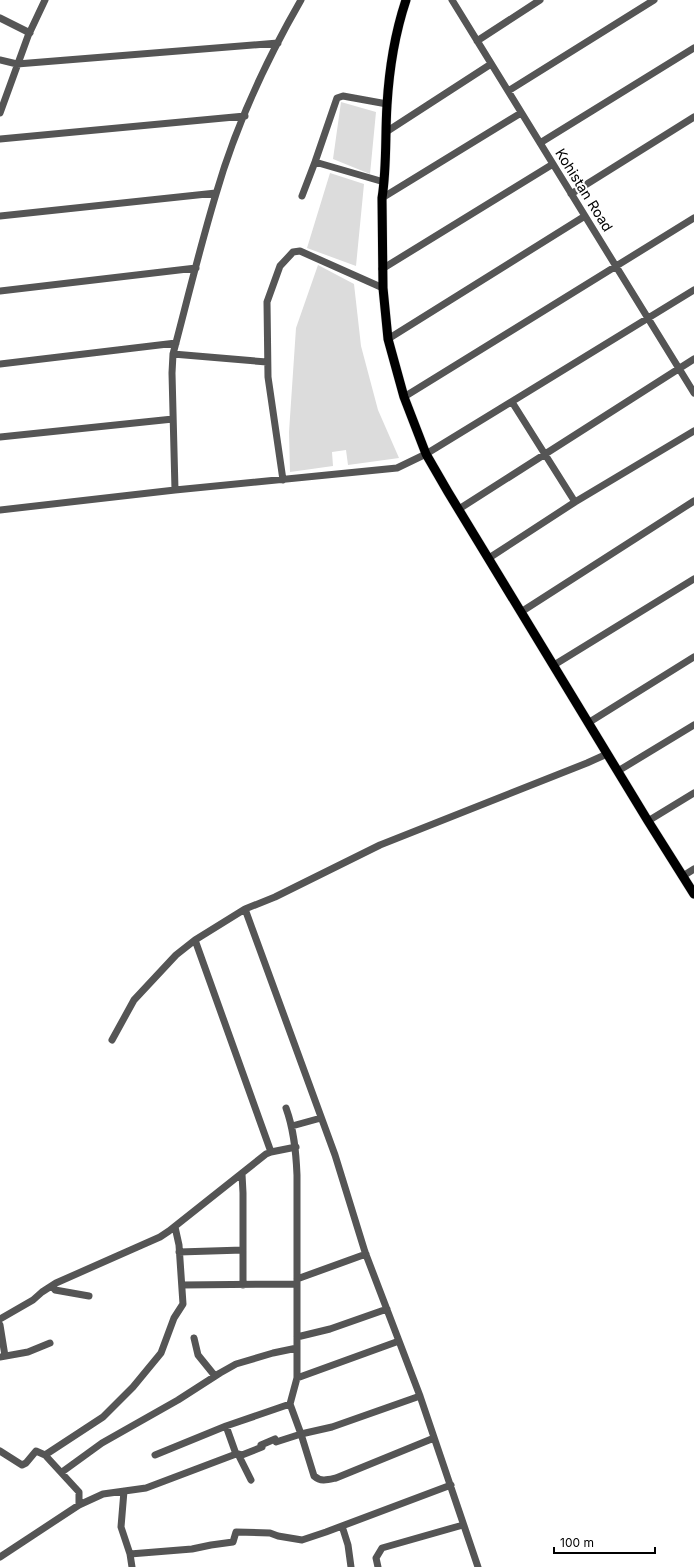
<svg xmlns="http://www.w3.org/2000/svg" width="694" height="1567" viewBox="0 0 694 1567" font-family="Inter,sans-serif">
<rect width="100%" height="100%" fill="#fff"/>
<path fill="#dcdcdc" d="M341,102l35,10 -6,62 -37,-15z
M330,173l34,11 -8,82 -49,-18z
M318,265l36,19 7,62 17,64 21,48 -51,7 -2,-15 -14,2 1,14 -43,6 -1,-40 7,-104z"/>
<g fill="none" stroke-linecap="round" stroke-linejoin="round">
<defs>
<path id="major" d="M406,0c-11,33 -17,71 -19,105 -2,31 0,62 -5,93l1,90 5,51 16,58 22,57 22,38 200,329 46,73"/>
</defs>
<use href="#major" stroke="#dbdbdb" stroke-width="10"/>
<path stroke="#555" stroke-width="7" d="M452,0l242,393
M0,18l30,15
M477,41l63,-41
M0,60l17,4 261,-21
M508,91l146,-91
M0,113l28,-77 17,-36
M386,132l105,-68
M0,139l245,-23
M540,143l154,-95
M315,162l69,20
M571,194l123,-77
M302,196l13,-34 22,-64 6,-2 44,8
M382,198l139,-85
M0,216l216,-23
M382,269l171,-105
M0,291l196,-23
M388,339l197,-123
M173,354l94,8
M0,364l176,-21
M404,397l290,-179
M512,402l63,100
M0,437l173,-18
M283,480l-15,-103 -1,-75 13,-36 13,-14 7,-1 83,37
M175,490l-3,-117 1,-19c14,-53 27,-107 43,-160 19,-66 51,-135 85,-194
M459,509l235,-150
M0,510l175,-20 222,-22 29,-14 268,-164
M489,558l86,-56 119,-71
M521,612l173,-111
M554,665l140,-86
M588,723l106,-66
M618,771l76,-46
M648,821l46,-28
M683,876l11,-7
M245,909l90,246 30,97 55,144 58,171
M195,940l76,212
M112,1040l22,-40 42,-45 19,-15 50,-31 30,-12 105,-52 207,-82 20,-9
M286,1108c8,22 10,43 11,67v203l-7,26 11,30 13,42c7,6 13,4 22,2l98,-40
M292,1126l29,-8
M242,1174l1,19v92
M179,1252l64,-2
M297,1279l69,-25
M182,1285l114,-1
M52,1286l3,4 34,6
M0,1319l33,-19 9,-8 14,-9 104,-46 9,-6 97,-77 5,-2 25,-5
M0,1325l5,31
M297,1337l33,-8 57,-20
M194,1338l4,17 17,21
M0,1357l28,-5 22,-9
M297,1378l102,-37
M226,1426l10,28h2l13,26
M0,1451l22,14 4,-2 10,-12 9,4 34,37v13
M238,1454l4,1 20,-8 -1,-2 14,-6 1,3 25,-8 31,-7 88,-31
M45,1455l58,-38 30,-30 28,-34 13,-35 9,-14 -4,-59 -4,-18
M155,1455l71,-29 64,-22
M62,1472l40,-29 76,-43 42,-27 16,-9 37,-11 24,-5
M124,1491l-3,36 9,27 2,13
M342,1526l6,19 3,22
M130,1554l62,-5 19,-4 22,-3 3,-10 34,1 8,3 24,4 24,-8 125,-47
M0,1557l79,-52 24,-11 43,-6 90,-34
M378,1567l-2,-9 6,-10 81,-23"/>
<use href="#major" stroke="#000" stroke-width="9"/>
</g>
<g text-anchor="middle" stroke-width="4" stroke-linejoin="round" paint-order="stroke">
<g font-size="14" fill="#000" stroke="#fff">
<text transform="translate(584 190) rotate(58)" y="5">Kohistan Road</text>
</g>
</g>
<path d="M554 1547v6h101v-6" fill="none" stroke="#000000" stroke-width="2"/>
<text x="560" y="1547" font-size="12" fill="#000000" stroke="#ffffff" stroke-width="3" paint-order="stroke">100 m</text>
</svg>
